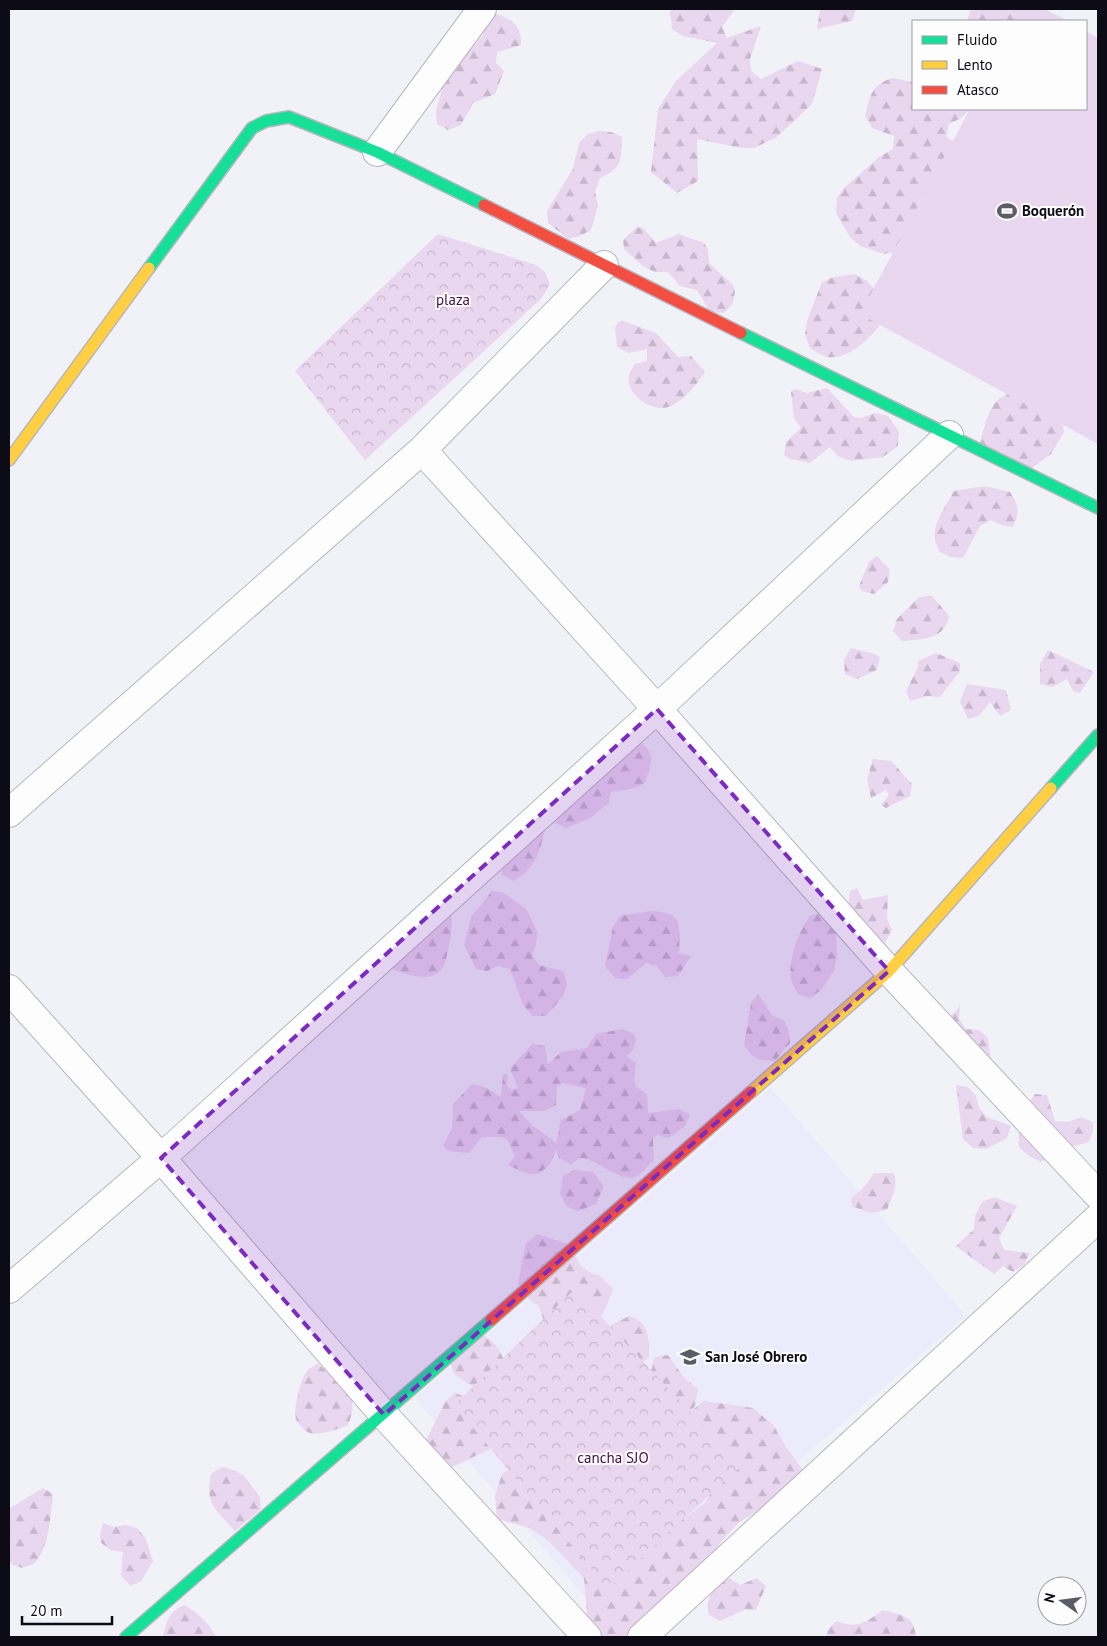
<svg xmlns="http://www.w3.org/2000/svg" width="1107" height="1646" viewBox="0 0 1107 1646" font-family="'PT Sans',sans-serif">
<defs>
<pattern id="forest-firs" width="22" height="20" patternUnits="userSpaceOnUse" patternTransform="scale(1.25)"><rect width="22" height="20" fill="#e9d6ef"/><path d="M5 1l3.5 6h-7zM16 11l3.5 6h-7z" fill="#c7b6cc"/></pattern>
<pattern id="park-crowns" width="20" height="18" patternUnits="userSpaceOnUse" patternTransform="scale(1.25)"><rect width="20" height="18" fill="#e9d6ef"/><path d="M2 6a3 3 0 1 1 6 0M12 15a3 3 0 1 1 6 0" fill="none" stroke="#c7b6cc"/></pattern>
</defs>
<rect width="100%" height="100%" fill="#f1f1f8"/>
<path fill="#ebebfb" d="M771,1088l195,228 -357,309 -194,-227z"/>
<path fill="url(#forest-firs)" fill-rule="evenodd" d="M672,9h63l-13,18 5,11 34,-12 -11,33 1,12 10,8 37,-18 24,8 -10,35 -35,33 -23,11h-12l-45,-9 1,42 -21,12 -26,-21 7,-63 18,-28 41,-38 -34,-7 -11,-7 -1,-13 -2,-2z
M820,9h36l-4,12 -35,8z
M971,9h68l-12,12h-60z
M491,13c19,4 31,11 30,32l-24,7 -1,11 8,8 -9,23 -22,9 -12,22 -13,5 -11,-6 -1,-13 14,-51 23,-13 10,-12 -1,-13z
M892,78l21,4v27h58l-10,9 -12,6 -3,13 22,13 -44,96 -40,8 -24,-8 -10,-9 -14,-24 1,-15 7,-10 35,-31 14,-8 1,-13 -22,-8 -7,-12c6,-21 5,-30 27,-38z
M599,131l12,1 11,5c-2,24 2,30 -22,41l-5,14 3,13 -7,25 -11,6 -12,3 -20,-16 -1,-12 26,-42 6,-26 9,-9z
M637,227l6,1 13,15 23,-9 25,9 4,6 1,14 24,22 2,6 -2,12 -9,10 -14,-1 -13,-22 -17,-4 -12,-14h-13l-12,-6 -19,-17 -1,-9z
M854,274c26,11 23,23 28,48 -10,15 -34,38 -54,35 -6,-1 -13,-6 -18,-9l-5,-13 2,-14 15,-39 12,-5z
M623,321l33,12 22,24 13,-1 14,16c-7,11 -24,32 -37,35 -17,5 -43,-13 -39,-32 1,-3 4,-7 6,-11l12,-3v-12l-18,4 -12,-6 -2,-19 3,-6z
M827,388l27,29 7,1 14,-5 13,3 11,16 -1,14 -15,11 -32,4 -13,-5 -8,-9 -20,16 -20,-4 -6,-4 2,-13 15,-14 -7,-10 -3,-26 4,-3 12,4z
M1013,392l47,16 4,24 -13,22 -22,16 -50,-22c4,-15 8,-42 23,-51 3,-2 7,-4 11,-5z
M985,486l25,6c9,14 10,19 3,35l-11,-2 -11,-5 -11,6 -17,32 -13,-1 -11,-6c-1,-4 -4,-8 -4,-12 -3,-15 12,-35 19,-48z
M877,556l13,14 -2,12 -14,12 -12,-3 -3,-5 10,-24z
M932,596l17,20c-4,24 -27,23 -47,25l-9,-10 4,-12 22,-22z
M851,648l24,6 5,4 -3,12 -20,9 -12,-5 -1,-14z
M1048,650l46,22 -14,21 -7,-2 -6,-12 -15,8 -12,-3v-20z
M936,653l24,10v8l-20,26 -13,-1 -17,5 -4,-10 12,-24v-6z
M967,684l39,6 5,20 -11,6 -10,-14 -11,14 -11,3 -8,-17z
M637,739c20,16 15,21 8,44l-10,5 -24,4 -2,11 -19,15 -24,10 -11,-5v-26z
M873,759l18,2 21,23 -2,12 -24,12 -5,-3 8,-10 -3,-5 -15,8 -4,-19z
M545,828c-5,24 -9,39 -31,53l-12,-6 -1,-14z
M857,888l6,12 25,-5 -1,24 5,11 -12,22 -33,-36 3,-25z
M492,891l12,2 23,17 10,22 -1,13 -4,11 7,9 24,6 4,14 -4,11 -17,20h-13l-10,-11 -13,-36 -12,-3 -11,5 -11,-2 -12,-24 7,-28z
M426,906l25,5c2,13 0,25 -3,38 -1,7 -3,17 -8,22 -15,14 -43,-1 -59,-6l21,-31 13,-25z
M651,911c33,1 29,16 28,42l12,3 -13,20 -13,1 -8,-11 -11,-3 -19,16 -12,-1 -10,-12 8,-39 7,-11z
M823,913l13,19 1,24 -3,15 -13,19 -11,8 -12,-4c-2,-5 -6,-9 -7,-15 -3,-19 8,-49 20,-64z
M758,994l15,22 11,4 5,11 1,12 -15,18c-17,0 -22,-2 -31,-16l7,-42z
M960,1006l-1,13 7,10 13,1 9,8 3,24 -37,-2 -19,-16 -5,-24 14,3z
M622,1029l12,5 2,5 -4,13 -6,4 10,7 -2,18 2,6 11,7 1,19 31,-4 11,6 -5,11 -16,12 -12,-3 -4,4 1,21c-5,5 -11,12 -17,16 -14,9 -45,-20 -56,-18 -3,1 -7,4 -10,6l-12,-6 -3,-10c-2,12 -11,27 -25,26 -7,-1 -16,-6 -23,-9l7,-9 -8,-17 -6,-2h-19l-13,16 -21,-2 -5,-5 9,-17 1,-25 19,-20 13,3 16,10 2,-23h5l-1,12 5,4 6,-2 -8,-19 22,-25 13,2 3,18 13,-12 26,-4 9,-14zM563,1083l23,5 -6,22 -19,10 -5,25 -3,-5 -20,-14 -14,-15h25l12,-6 1,-19z
M956,1085l12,2 8,9 3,12 8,9 24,9 -4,12 -21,11 -13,-1 -10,-9z
M1035,1094l12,1 8,26 13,1 14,-5 11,6v8l-4,11 -25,7 -23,13 -12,-6 -10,-9c-2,-21 3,-36 16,-53z
M574,1170l19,2 11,14 -8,18 -18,7 -12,-5 -6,-12 3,-18z
M874,1173h19c7,11 -2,25 -6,37l-17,3 -18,-7 -1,-7 14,-13z
M994,1197l23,9 -18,32 5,12 26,3 -6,12 -11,7 -10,-6 -9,8 -38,-28 18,-17 1,-13 7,-14z
M537,1234l31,10 13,22 11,8 7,1 14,14 -10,25 -10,8 -46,8 -8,-24 -10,-7 -11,-16 8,-40z
M629,1316c20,5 20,23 20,40l-13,14 -37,-38z
M476,1329l20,16 13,23 -33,21 -22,-15 -4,-12z
M668,1355l16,23 14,11 -3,17 -5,6 14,-11 49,7 21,18 12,21 16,22 -15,22 -50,33 -16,18 -16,23 -71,72h-30l-16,-12 -4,-47 -34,-36 -20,-14 -33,-9 -2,-23 7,-22 23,-12 137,69 23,-13 20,-15 13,-22 -68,-107 5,-17z
M318,1363c20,22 45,27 30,62 -9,4 -29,11 -38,8 -5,-1 -12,-9 -14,-14 -3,-9 5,-42 12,-49 3,-2 7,-5 10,-7z
M455,1393l11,4 23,39 1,13 -46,22 -19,-28 20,-41z
M222,1467l12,3 10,6 16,21 1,12 -26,22c-18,-21 -31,-26 -24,-57z
M43,1488l10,6c-2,19 -4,53 -17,68 -3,3 -10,4 -14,6l-11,-4 -2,-6v-49z
M103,1523l11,4 12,-2 11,3 8,9 8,24 -12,20 -10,5 -10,-10 2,-24 -12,-2 -10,-7 -1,-8z
M729,1578l11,7 17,-7 9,8 -10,24h-12l-24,11 -11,-6c-6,-17 7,-28 20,-37z
M184,1605c13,7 25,18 32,32h-53c4,-17 5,-24 21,-32z
M883,1610c18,5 31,5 33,27h-90l2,-7 8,-9c24,8 28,2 47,-11z"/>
<path fill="url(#park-crowns)" d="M438,234l98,31 9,7 5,12 -9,15 -176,161 -70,-89z
M575,1289l166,177 -133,123 -154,-184z"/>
<path fill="#e9d6ef" d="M1024,9h21l23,12h-51z
M1086,31l12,7v406l-238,-130 110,-205h116z"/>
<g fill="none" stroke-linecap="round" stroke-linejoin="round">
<defs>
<path id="street" d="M377,152l105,-143
M422,450l235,259 232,262 209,224
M9,813l413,-363 182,-185
M9,989l152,169 223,257 203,222
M9,1289l152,-131 496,-449 292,-274
M642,1637l456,-419"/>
<path id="fast" d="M149,268l103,-140 14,-7 23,-4 88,35 107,53
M741,333l357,175
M1051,788l47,-53
M126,1637l365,-317"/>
<path id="slow" d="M9,460l140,-192
M751,1092l138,-121 162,-183"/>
<path id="jam" d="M484,205l257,128
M491,1320l260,-228"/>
</defs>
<use href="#street" stroke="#b6b6be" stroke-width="30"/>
<use href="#fast" stroke="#b6b6be" stroke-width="14"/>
<use href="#slow" stroke="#b6b6be" stroke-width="14"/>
<use href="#jam" stroke="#b6b6be" stroke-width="14"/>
<use href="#street" stroke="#fdfdfe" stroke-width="28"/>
<use href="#fast" stroke="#16e098" stroke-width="11"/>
<use href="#slow" stroke="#ffcf43" stroke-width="11"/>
<use href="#jam" stroke="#f24e42" stroke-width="11"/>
</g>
<path fill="#7b2cbf" fill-opacity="0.2" stroke="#7b2cbf" stroke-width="4" stroke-dasharray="10 6" stroke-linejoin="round" d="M657,709l232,262 -505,444 -223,-257z"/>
<defs>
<symbol id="stadium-bare" viewBox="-9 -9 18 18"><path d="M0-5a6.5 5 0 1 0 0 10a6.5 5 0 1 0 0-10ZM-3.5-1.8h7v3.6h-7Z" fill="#5c5c65" stroke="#fdfdfd" stroke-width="2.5" paint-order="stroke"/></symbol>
<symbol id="school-bare" viewBox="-9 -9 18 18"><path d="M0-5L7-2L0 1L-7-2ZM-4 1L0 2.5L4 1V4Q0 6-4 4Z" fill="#5c5c65" stroke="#fdfdfd" stroke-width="2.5" paint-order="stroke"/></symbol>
</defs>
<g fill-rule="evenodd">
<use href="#stadium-bare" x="993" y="197" width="28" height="28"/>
<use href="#school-bare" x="676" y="1343" width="28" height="28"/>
</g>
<g text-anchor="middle" stroke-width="4" stroke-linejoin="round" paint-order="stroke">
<g font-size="15" font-weight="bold" fill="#0c0b16" stroke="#fdfdfd" text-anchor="start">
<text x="1022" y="216">Boquerón</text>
<text x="705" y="1362">San José Obrero</text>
</g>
<g font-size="15" fill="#430c4b" stroke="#fdfdfd">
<text x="453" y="305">plaza</text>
<text x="613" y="1463">cancha SJO</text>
</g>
</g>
<rect width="1107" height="1646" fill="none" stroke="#0c0b16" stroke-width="20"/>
<rect x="912" y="20" width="175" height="90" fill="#fdfdfd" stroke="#9d9ca1"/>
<rect x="922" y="36" width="25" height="8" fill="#16e098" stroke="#9d9ca1"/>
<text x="957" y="45" font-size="15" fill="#0c0b16">Fluido</text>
<rect x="922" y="61" width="25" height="8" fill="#ffcf43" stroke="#9d9ca1"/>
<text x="957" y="70" font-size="15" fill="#0c0b16">Lento</text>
<rect x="922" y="86" width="25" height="8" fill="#f24e42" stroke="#9d9ca1"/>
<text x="957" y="95" font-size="15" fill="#0c0b16">Atasco</text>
<g transform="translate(1062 1601) rotate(284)"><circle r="24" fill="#fdfdfd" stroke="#9d9ca1"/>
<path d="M0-4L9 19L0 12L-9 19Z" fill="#5c5c65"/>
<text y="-8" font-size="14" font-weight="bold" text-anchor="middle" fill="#0c0b16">N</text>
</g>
<path d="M22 1616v8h90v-8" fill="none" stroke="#0c0b16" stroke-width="2.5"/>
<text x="30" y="1616" font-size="15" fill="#0c0b16" stroke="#fdfdfd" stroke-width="4" paint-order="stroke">20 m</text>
</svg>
